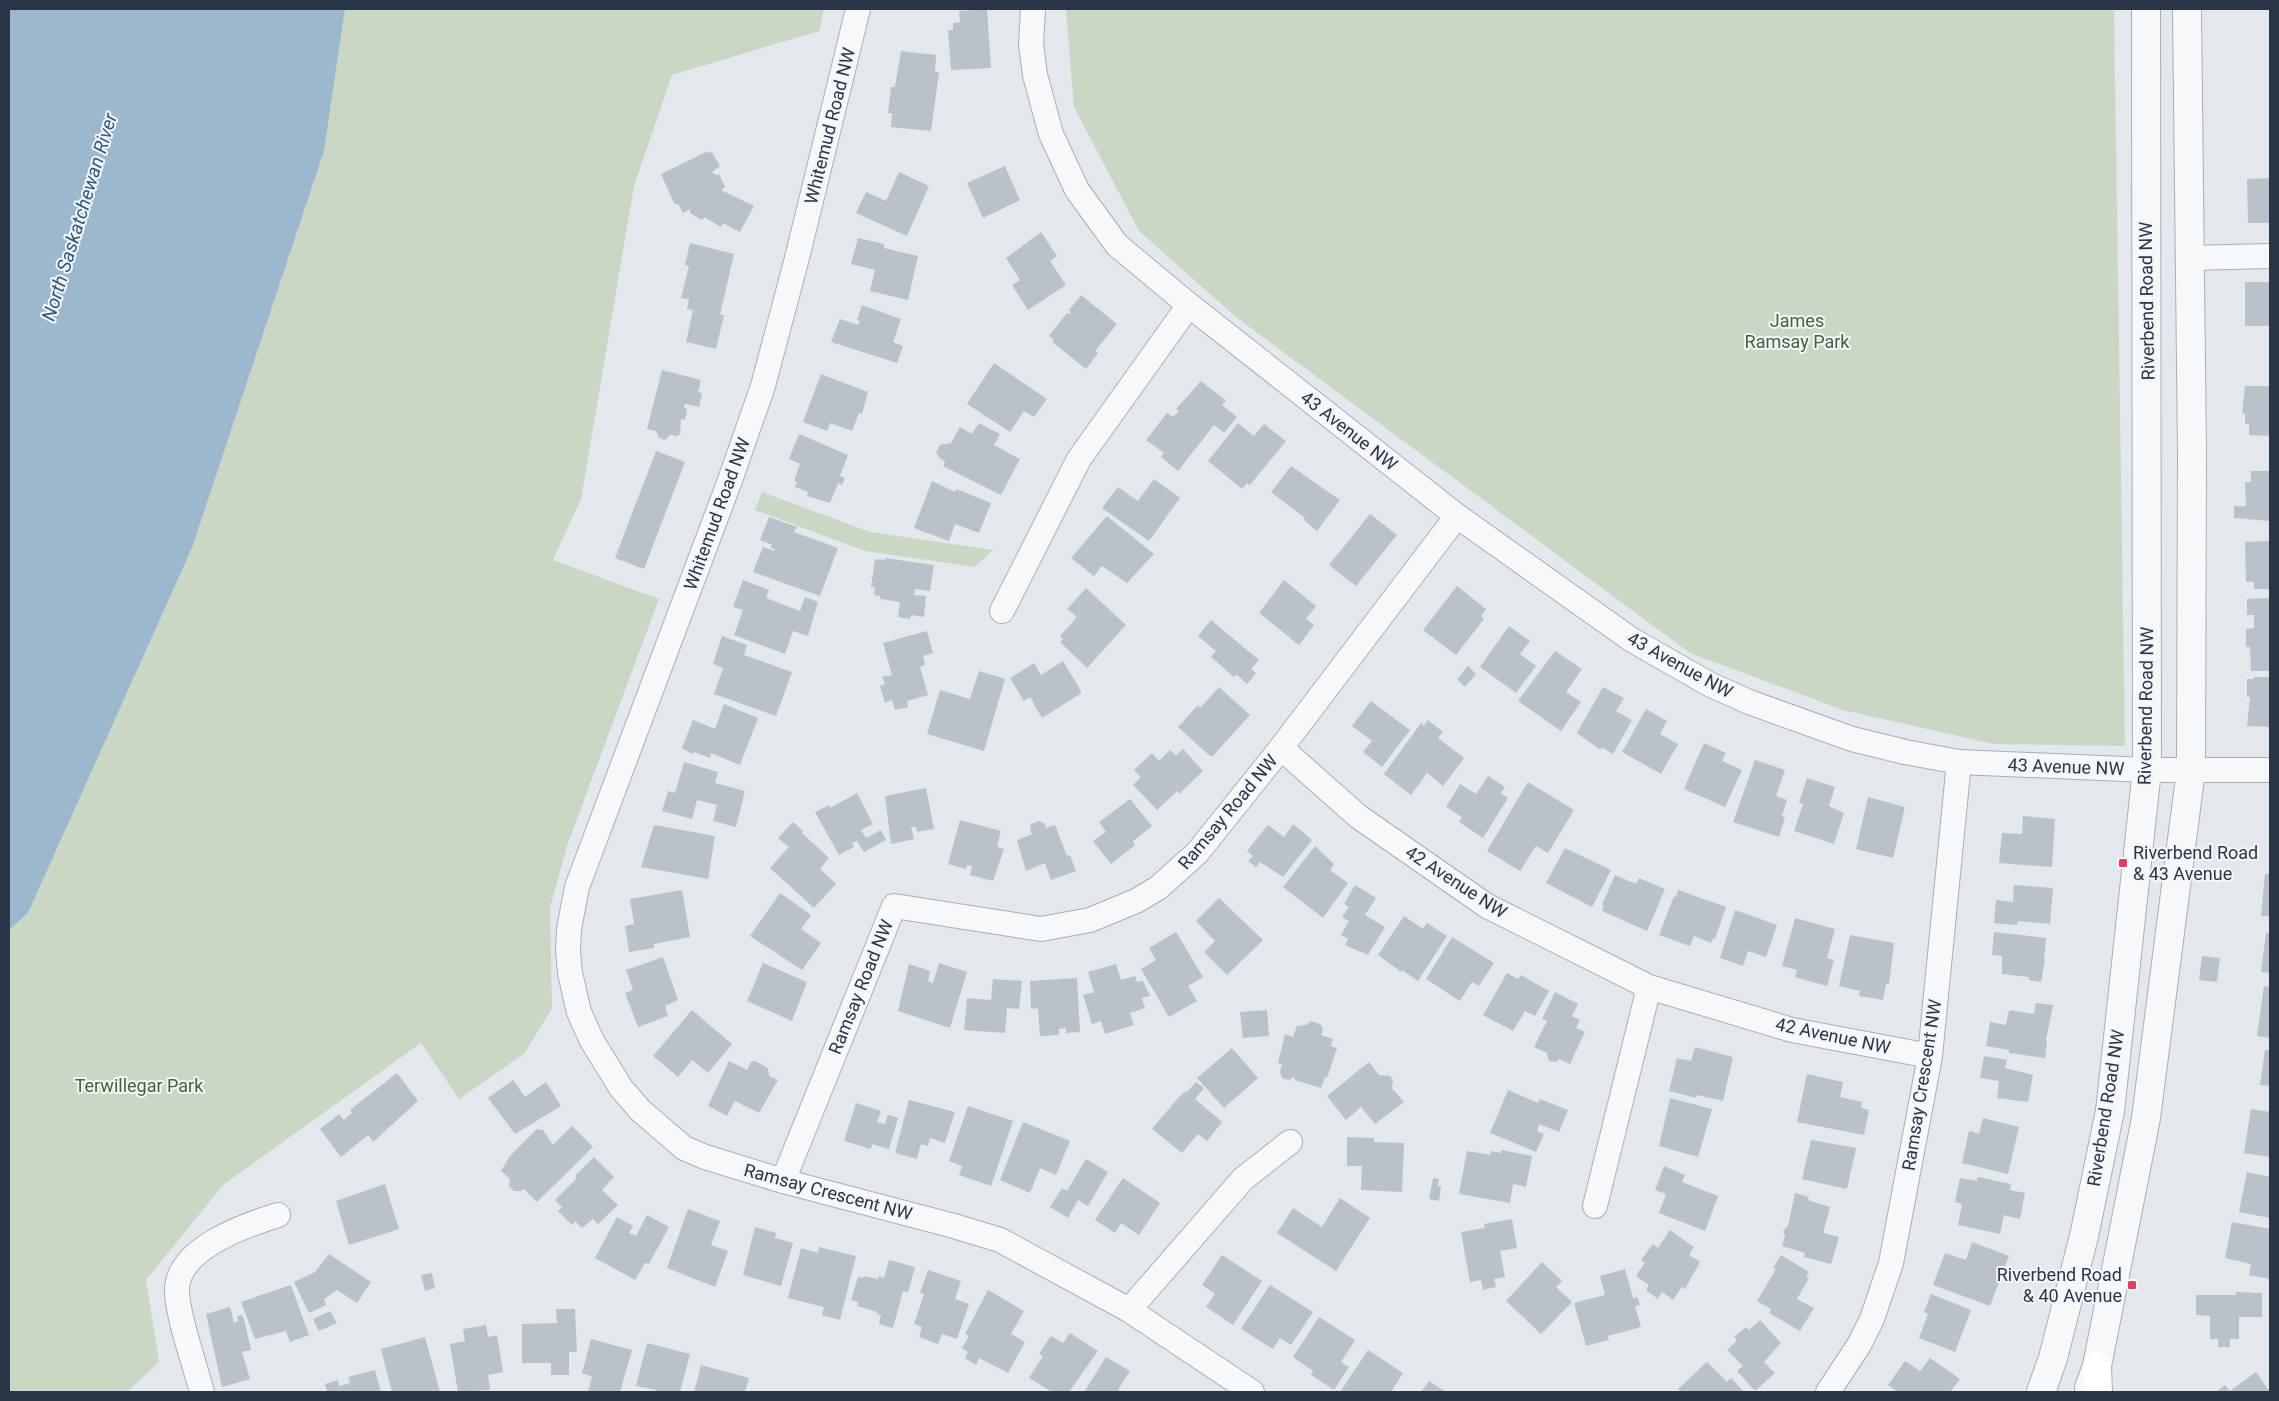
<svg xmlns="http://www.w3.org/2000/svg" width="2279" height="1401" viewBox="0 0 2279 1401" font-family="Roboto,sans-serif">
<rect width="100%" height="100%" fill="#e3e8ec"/>
<path fill="#cad7c4" d="M345,9h479l-5,22 -147,44 -38,111 -53,313 -28,61 106,39 -92,247 -17,62 2,100 -27,45 -66,46 -38,-56 -198,142 -77,95 13,82 -32,30h-118v-462l19,-17 164,-365 132,-397z
M1066,9h1048l11,737 -131,-2 -151,-34 -153,-57 -454,-336 -97,-86 -65,-124z
M762,492l108,40 123,18 -18,17 -110,-16 -110,-41z"/>
<path fill="#9cb8cf" d="M9,9h336l-21,142 -132,397 -164,365 -19,17z"/>
<path fill="#bac1cb" d="M987,9l4,59 -40,2 -3,-40h5v-7l7,-1 -1,-11z
M901,51l35,4 -1,17h4l-8,59 -40,-4 1,-14h-4l3,-26h4z
M708,151l1,2 3,-1 8,14 -8,6 4,3 3,-1 6,13 -4,3 33,16 -14,26 -17,-9 -2,4 -17,-10 -2,3 -12,-7v-4l-7,4 -4,-8 -5,-2 -13,-29z
M1005,166l15,34 -37,18 -16,-35z
M899,172l30,14 -22,50 -51,-23 10,-21 20,9z
M2270,178v45h-22l-1,-44z
M1041,232l16,24 -7,5 16,24 -38,25 -16,-25 8,-5 -14,-22z
M858,238l26,6v4l34,8 -10,44 -38,-9 5,-21 -24,-6z
M690,243l44,11 -14,61h4l-8,34 -30,-7 7,-32 -6,-1 2,-10 -8,-1 8,-32 -4,-1z
M2245,282h25v44h-25z
M1081,295l36,29 -22,27 3,2 -12,16 -34,-27 2,-2 -5,-4 18,-23 3,1 1,-2 -2,-2z
M862,305l39,14 -8,23 10,4 -6,17 -66,-21 9,-23 18,6 2,-4 -3,-1z
M994,363l53,36 -13,18 -10,-6 -14,21 -43,-28z
M662,370l39,10 -3,12 4,1 -3,14 -14,-3 -1,4 3,1 -2,11 -4,-1 -1,15 -3,2 -7,-1 -5,5 -6,-2 -3,-7 -9,-2z
M821,374l47,18 -6,22 -3,-1 -7,18 -22,-8 -3,8 -24,-9z
M1201,381l25,20 -4,4 15,12 -13,16 -10,-8 -36,46 -17,-14 3,-4 -18,-13 21,-27 6,4 6,-6 -3,-2z
M2245,386h25v50l-21,-1v-11h-4v-11l-3,1z
M979,423l21,11 -6,11 26,14 -19,36 -58,-29 2,-4 -5,-4 -4,-5 4,-8 11,-2 9,-16 12,7z
M1238,423l16,13 10,-12 22,17 -36,44 -3,-2 -5,6 -34,-28z
M799,434l49,21 -8,21 5,2 -3,7 -4,-2 -8,20 -23,-7 1,-4 -13,-5 2,-5 -3,-1 6,-17 -11,-5z
M656,451l29,11 -41,107 -29,-11z
M1291,466l49,34 -23,31 -13,-11 1,-2 -34,-26z
M2251,471h19v50l-36,-3v-12h12l-1,-24h6z
M1154,479l26,19 -31,43 -47,-33 16,-21 20,14z
M932,481l23,11 1,-3 35,14 -12,30 -24,-9 -6,17 -35,-13z
M1370,514l27,21 -41,51 -27,-21z
M1107,516l47,38 -27,29 -25,-17 -8,10 -23,-18z
M769,517l28,10 -3,5 44,16 -18,48 -67,-24 10,-25 11,4 1,-2 -4,-1 1,-3 -12,-5z
M2270,541v48h-16v-7h-8l-1,-40z
M885,558l49,7 -4,26 -15,-2 -1,6 12,1 -2,21 -13,-2 -1,4 -12,-2 2,-15 -20,-3v-3l-6,-1 1,-8h-4l4,-28 10,1z
M743,580l26,10 -3,8 34,13 5,-14 13,5 -10,34 -15,-5 -8,23 -51,-19 9,-25 -10,-3z
M1284,580l32,26 -10,13 8,6 -15,20 -40,-32z
M1457,586l29,23 -5,7 3,3 -28,36 -33,-25z
M1086,588l40,37 -39,43 -27,-26 3,-3 -3,-3 17,-19 -10,-8z
M2270,598v73h-19l-1,-24h-4v-18l8,-1v-13h-7v-16z
M1211,620l48,40 -8,9 5,4 -9,11 -11,-10 -2,3 -23,-20 5,-6 -18,-15z
M1509,626l21,15 -10,13 16,12 -20,27 -36,-26z
M927,631l6,22 -10,3 2,9 -5,2 8,28 -21,6 1,6 -13,3 -3,-10 -7,3 -5,-17 5,-2 -3,-7 10,-2 -9,-32z
M722,636l25,9 -3,10 48,17 -16,44 -62,-22 9,-26 -10,-4z
M1555,651l27,18 -16,23 15,10 -20,29 -43,-30z
M1063,661l18,30 -1,3 -38,24 -12,-21 -6,4 -14,-23 24,-15 7,12z
M1468,666l8,8 -11,13 -8,-8z
M979,671l26,8 -21,72 -57,-17 13,-44 30,9z
M2254,677h16v50l-23,-1 3,-29h-3v-18h7z
M1219,687l31,28 -37,41h-3l-32,-29 20,-22 2,3z
M1603,687l21,11 -8,13 16,9 -19,34 -10,-6 -4,1 -22,-16z
M1371,701l39,29 -28,37 -19,-15 9,-11 -20,-15z
M724,704l34,14 -18,47 -29,-12 -1,5 -16,-6 -1,2 -11,-6 11,-28 22,9z
M1646,709l21,12 -7,13 18,10 -17,30 -39,-22z
M1428,720l15,12 -5,6 26,20 -21,28 -16,-13 -16,22 -27,-21 37,-51 3,3z
M1704,743l22,10 -4,8 20,9 -17,37 -41,-18z
M1183,749l20,22 -24,23 -2,-3 -20,19 -24,-25 8,-8 -7,-7 18,-17 7,8 11,-11 6,5z
M1755,760l30,10 -9,26 11,4 -5,16 3,1 -6,20 -46,-15z
M684,762l34,10 -3,11 30,8 -9,36 -23,-6 4,-16 -20,-5 -5,19 -30,-8 6,-20 7,2z
M1488,776l17,11 -4,6 7,5 -25,40 -24,-16 3,-5 -16,-10 14,-23 16,10z
M1807,778l28,9 -6,19 15,7 -10,31 -40,-13 9,-27 -4,-1z
M1528,782l46,28 -26,43 -12,-7 -16,25 -33,-20z
M926,788l8,41 -17,3 -1,-5h-5l3,12 -23,5 -6,-48z
M857,793l16,31 -12,6 5,8 15,-8 5,10 -22,12 -7,-11 -5,2 2,4 -15,8 -24,-43 14,-7 1,3z
M1868,797l37,10 -12,51 -37,-9z
M1130,799l22,27 -19,15 2,4 -24,19 -18,-23 13,-9 -7,-10z
M2023,816l32,3 -3,48 -53,-4 3,-30 20,1z
M960,820l41,11 -4,16 7,2 -11,32 -23,-6 2,-9 -5,-1 -1,4 -18,-5z
M1039,821l6,3 1,4 9,-3 12,31 3,-1 6,16 -25,9 -6,-17 -19,8 -9,-31 15,-6 -2,-4 1,-6z
M793,822l10,9 -1,2 27,25 -9,11 16,15 -22,24 -44,-40 19,-21 -11,-9z
M1293,824l19,16 -29,37 -23,-15 -4,5 -8,-6 5,-5 -6,-5 21,-26 16,12z
M654,825l61,11 -7,43 -67,-12z
M1315,846l19,18 -4,6 18,13 -25,35 -40,-31z
M1565,848l46,22 -19,37 -46,-24z
M2265,874h5v42h-9z
M1615,875l21,9 3,-6 26,11 -18,42 -45,-20 2,-5 -2,-1z
M1355,885l21,13 -11,17 20,12 -17,28 -23,-10 3,-6 -7,-4 8,-14 -7,-4 7,-10 -5,-3z
M2014,885l39,3 -3,36 -32,-3 -1,4 -23,-2 2,-23 17,2z
M682,890l8,47 -36,7v4l-25,4 -4,-26 9,-2 -4,-25z
M1678,890l48,17 -11,32 -2,-1 -2,5 -17,-7 -4,10 -31,-11 15,-39 2,1z
M780,893l31,22 -10,14 20,14 -19,27 -52,-34z
M1219,898l44,42 -36,35 -23,-23 11,-11 -19,-20z
M1735,910l42,15 -11,32 -18,-6 -5,15 -23,-8z
M1404,916l19,13 4,-6 20,13 -29,45 -16,-11 -1,2 -23,-17z
M1795,918l40,11 -8,29 7,2 -7,26 -32,-9 2,-7 -15,-4z
M1176,932l27,45 -15,9 9,15 -28,16 -28,-48 15,-9 -7,-12z
M1994,932l52,6 -2,22h1l-4,22 -12,-2v-3l-27,-3v-18l-10,-1z
M2266,933h4v40l-9,-1z
M1850,935l44,8 -5,41h-3l-3,16 -24,-4 1,-5 -21,-5z
M1452,937l42,26 -15,23 -7,-4 -12,19 -34,-22z
M2202,956l18,2 -3,24 -18,-2z
M663,957l15,43 -13,6 3,10 -30,11 -13,-34 8,-3 -7,-20z
M763,963l44,19 -15,39 -45,-20z
M939,963l28,9 -17,56 -52,-17 11,-47 21,7 -2,10 5,2z
M1116,964l5,16 14,-4 2,6 6,-1 7,15 -8,2 3,10 -15,5 4,12 -29,9 -4,-13 -9,3 -9,-29 11,-3 -6,-20z
M1507,973l11,6 3,-4 28,16 -14,25 -10,-5 -12,20 -30,-16z
M1077,978l3,54 -14,1v-5l-7,1v6l-19,1 -2,-28 -7,1 -1,-28z
M993,979l29,2 -3,28 -12,-1 -2,25 -41,-3 3,-32 24,2z
M2264,986l6,1v51l-13,-2z
M1555,992l23,12 -6,12 8,4 -4,8 9,4 -15,32 -11,-5 -3,3 -7,-1 -2,-8 -13,-6 13,-26 -5,-2z
M2036,1003l17,2 -7,35 1,1 -2,17 -36,-5v-3l-23,-4 4,-24 16,3 3,-15 25,4z
M692,1010l40,34 -24,29 -16,-13 -14,17 -25,-21z
M1267,1010l2,26 -26,2 -3,-26z
M1311,1021l9,3 3,5 -2,6 12,4 -2,7 6,2 -10,30 -2,-1 -4,11 -26,-8 -1,-3 -5,3 -7,-2 -2,-6 2,-7 -4,-2 7,-29 8,3 4,-11 9,-1z
M1695,1047l38,10 -10,44 -26,-6 -1,3 -27,-7 8,-33 14,3z
M1232,1048l26,30 -34,30 -27,-30z
M2265,1050h5v36l-10,-1z
M1984,1056l23,4 -2,8 28,7 -5,27 -31,-4 2,-17 -19,-3z
M729,1061l18,9 4,-8 4,-1 13,7 1,8 9,4 -19,33 -24,-12 -8,15 -19,-10z
M1369,1062l10,13 11,1 3,5 -1,7 12,14 -29,22 -14,-17 -15,13 -19,-24z
M397,1073l21,28 -45,41 -5,-7 -27,22 -21,-28 19,-15 5,6 8,-7 -2,-3z
M1807,1074l36,8 -3,15 22,5 -1,6 8,2 -5,25 -67,-13z
M513,1080l12,17 21,-15 15,24 -46,28 -27,-36z
M1196,1082l8,6 -9,11 27,23 -15,19 -9,-7 -16,19 -30,-24 27,-32 7,-6 1,1z
M1508,1090l30,13 2,-4 28,11 -9,22 -20,-8 -2,7 7,3 -8,18 -46,-19z
M1670,1098l42,11 -14,48 -39,-11z
M909,1100l46,12 -10,31 -15,-5 -2,8 -7,-2 -4,15 -22,-6z
M856,1103l25,8 -4,11 8,2 3,-9 10,3 -9,31 -17,-5 -1,5 -27,-8z
M968,1106l45,15 -22,65 -32,-11 3,-9 -13,-5z
M2251,1109l19,3v45l-26,-4z
M1983,1118l36,9 -11,47 -46,-11 7,-32 10,3z
M1023,1122l47,19 -14,34 -16,-7 -10,25 -30,-13z
M572,1126l21,21 -56,55 -13,-13 -2,2h-8l-5,-5 1,-7 -9,-8 9,-15 27,-27 6,1 10,15z
M1347,1137l27,1v4l30,1 -2,49 -41,-2 1,-24h-15z
M1811,1140l45,8 -9,41 -45,-10z
M1501,1150l31,6 -6,31 -13,-3 -3,19 -51,-9 8,-43 24,4v-4l10,2z
M594,1157l20,20 -12,13 16,15 -20,19 -5,-5 -11,9 -7,-7 -3,4 -14,-14 4,-4 -7,-7 22,-22 -2,-2z
M1086,1159l22,13 -20,34 -10,-6 -10,18 -18,-11 12,-19 5,3z
M1664,1166l21,9 -3,7 36,14 -13,35 -46,-18 7,-19 -11,-4z
M2247,1172l23,5v41l-31,-6z
M1978,1177l33,7 -1,6 15,3 -5,26 -16,-4 -4,19 -42,-9 4,-21 -7,-2 5,-24 17,3z
M1123,1178l37,25 -21,32 -18,-12 -6,10 -20,-13z
M1433,1178l6,1 -1,7 3,1 -2,14 -10,-2z
M385,1184l14,45 -50,16 -13,-44z
M1795,1193l14,4 -1,3 22,7 -7,26 16,4 -8,27 -27,-7 1,-4 -23,-7 3,-10 -2,-5 5,-5z
M1340,1198l30,20 -34,53 -59,-38 16,-25 29,19z
M688,1209l32,12 -9,24 17,6 -13,36 -48,-19z
M647,1215l22,12 -20,37 -4,-1 -10,17 -40,-22 22,-41 16,9 -4,7 7,3z
M1512,1219l5,29 -17,3 5,26 -11,2 2,8 -13,3 -2,-10 -11,2 -9,-50 24,-4 -1,-4z
M2232,1222l38,7v50l-21,-4 2,-11 -26,-6z
M755,1227l21,6 -1,5 18,5 -12,43 -38,-11z
M1670,1230l24,17 -5,8 11,7 -15,27 -3,-2 -9,13 -11,-8 -4,7 -12,-9 3,-5 -12,-8v-3l8,-11 -4,-3 12,-16 5,4z
M1972,1242l37,14 -19,50 -57,-21 12,-32 21,7z
M819,1247l37,9 -16,64 -18,-5 2,-8 -36,-9 13,-50 17,5z
M329,1254l42,28 -14,21 -20,-13 -13,9 2,6 -17,8 -15,-31 21,-10z
M1222,1255l40,26 -29,44 -27,-18 9,-13 -13,-9z
M1781,1255l28,17 -3,5 3,1 -12,21 17,9 -14,23 -31,-18 2,-4 -14,-8 19,-32 -3,-1z
M889,1260l26,7 -7,25 -5,-1 -10,37 -14,-4 2,-9 -5,-1 1,-2 -20,-6 1,-4 -7,-2 7,-23 5,1 1,-2 14,3 1,-3 5,2z
M1542,1262l20,19 -6,6 16,15 -31,32 -35,-33z
M1625,1269l8,29 4,-1 3,8 -5,1 6,21 -33,9 1,4 -23,6 -12,-43 31,-8 -5,-19z
M928,1270l33,11 -6,18 14,5 -12,35 -15,-5 -4,10 -19,-7 3,-10 -8,-3 10,-30 -4,-1z
M432,1273l3,15 -10,3 -4,-16z
M291,1285l18,50 -19,7 -4,-11 -31,8 -14,-37z
M1270,1285l43,27 -22,33 -11,-7 -7,11 -32,-20z
M988,1290l36,21 -13,23 14,8 -17,31 -29,-15 -3,7 -11,-7 3,-6 -6,-4 7,-12 -4,-2z
M2236,1292l26,1v24h-23v22h-9v8h-12v-8h-8v-23l-14,-1v-20h40z
M1931,1294l40,16 -16,42 -36,-14 9,-24 -4,-2z
M230,1307l4,16 4,-2 -1,-5 5,-1 2,4 7,31 -9,2 8,27 -28,8 -16,-73z
M556,1309h19l2,43h-8v23h-18v-12h-29v-39l35,-1z
M330,1311l7,12 -18,8 -6,-12z
M1319,1317l36,23 -14,22 8,5 -15,23 -23,-15 2,-4 -20,-14z
M1760,1320l21,23 -17,19 11,11 -20,18 -18,-20 6,-5 -16,-16 10,-9 -3,-4 12,-10 3,3z
M486,1325l2,12 9,-2 6,37 -15,3 2,15 -32,2 -8,-48 15,-3 -2,-12z
M1070,1333l28,18 -29,41h-17l-23,-14 14,-22 -4,-2 12,-18 12,7z
M425,1337l15,55h-48l-11,-43z
M591,1339l41,11 -12,42h-32l4,-15 -10,-4z
M647,1343l43,11 -10,38h-24v-2l-20,-4z
M1368,1350l35,23 -12,19h-51z
M1106,1357l24,14 -12,19 5,2h-39z
M1930,1358l30,21 -10,13h-52l-10,-7 17,-24 15,10z
M1707,1362l20,20 4,-4 13,14h-63l-3,-3z
M701,1365l48,13 -4,14h-51z
M375,1370l6,22h-54l-2,-8 13,-4 1,6 11,-3 -2,-6z
M2256,1372l14,20h-54l9,-7 5,6z
M1429,1381l17,11h-25z"/>
<g fill="none" stroke-linecap="round" stroke-linejoin="round">
<defs>
<path id="minor" d="M858,9l-61,249 -34,128 -34,97 -152,404 -8,42 -1,22 2,22 9,39 13,29 29,47 19,22 44,38 21,9 78,24 171,45 46,14 129,70 123,82
M1033,9l-2,35 4,31 16,59 26,56 40,55 72,60 268,211 175,124 77,44 40,18 103,37 53,13 54,10 188,8h123
M2190,258l80,-2
M1002,611l77,-152 110,-154
M1281,748l78,69 128,89 162,81 143,43 138,26
M783,1181l111,-275 147,23 49,-9 46,-19 22,-13 39,-35 84,-105 176,-232
M1595,1206l54,-219
M1129,1310l114,-131 47,-37
M202,1392c-6,-24 -27,-82 -25,-105 4,-40 69,-62 101,-72
M1828,1392l31,-47 13,-26 19,-56 39,-207 29,-294"/>
<path id="tertiary" d="M2089,1388l8,-22 49,-248 45,-348 1,-316 -5,-445
M2041,1392l12,-34 31,-122 26,-125 37,-341 -1,-761"/>
<path id="secondary" d="M2097,1366l1,26"/>
</defs>
<use href="#minor" stroke="#a7afb7" stroke-width="26"/>
<use href="#tertiary" stroke="#a7afb7" stroke-width="30"/>
<use href="#secondary" stroke="#a7afb7" stroke-width="30"/>
<use href="#minor" stroke="#f7f8fa" stroke-width="24"/>
<use href="#tertiary" stroke="#f7f8fa" stroke-width="28"/>
<use href="#secondary" stroke="#fff" stroke-width="28"/>
</g>
<g fill="#da4062" stroke="#f3f6f9" stroke-width="2">
<rect x="2118" y="858" width="10" height="10" rx="2.5"/>
<rect x="2127" y="1280" width="10" height="10" rx="2.5"/>
</g>
<g text-anchor="middle" stroke-width="4" stroke-linejoin="round" paint-order="stroke">
<g font-size="18" fill="#293647" stroke="#f3f6f9">
<text transform="translate(830 126) rotate(-76)" y="6">Whitemud Road NW</text>
<text transform="translate(2147 301) rotate(-91)" y="6">Riverbend Road NW</text>
<text transform="translate(1349 431) rotate(38)" y="6">43 Avenue NW</text>
<text transform="translate(717 514) rotate(-70)" y="6">Whitemud Road NW</text>
<text transform="translate(1680 665) rotate(29)" y="6">43 Avenue NW</text>
<text transform="translate(2146 706) rotate(-89)" y="6">Riverbend Road NW</text>
<text transform="translate(2066 767) rotate(2)" y="6">43 Avenue NW</text>
<text transform="translate(1228 812) rotate(-50)" y="6">Ramsay Road NW</text>
<text transform="translate(1456 882) rotate(33)" y="6">42 Avenue NW</text>
<text transform="translate(861 987) rotate(-68)" y="6">Ramsay Road NW</text>
<text transform="translate(1833 1036) rotate(12)" y="6">42 Avenue NW</text>
<text transform="translate(1922 1085) rotate(-81)" y="6">Ramsay Crescent NW</text>
<text transform="translate(2106 1108) rotate(-81)" y="6">Riverbend Road NW</text>
<text transform="translate(828 1192) rotate(15)" y="6">Ramsay Crescent NW</text>
</g>
<g font-size="18" fill="#416335" stroke="#f3f6f9">
<text x="1797" y="327">James<tspan x="1797" dy="21">Ramsay Park</tspan></text>
<text x="139" y="1092">Terwillegar Park</text>
</g>
<g font-size="18" fill="#293647" stroke="#f3f6f9" text-anchor="start">
<text x="2133" y="859">Riverbend Road<tspan x="2133" dy="21">&amp; 43 Avenue</tspan></text>
<text x="2122" y="1281" text-anchor="end">Riverbend Road<tspan x="2122" dy="21">&amp; 40 Avenue</tspan></text>
</g>
<g font-size="19" font-style="italic" fill="#2f587e" stroke="#f3f6f9">
<text transform="translate(79 217) rotate(-73)" y="7">North Saskatchewan River</text>
</g>
</g>
<rect width="2279" height="1401" fill="none" stroke="#293647" stroke-width="20"/>
</svg>
